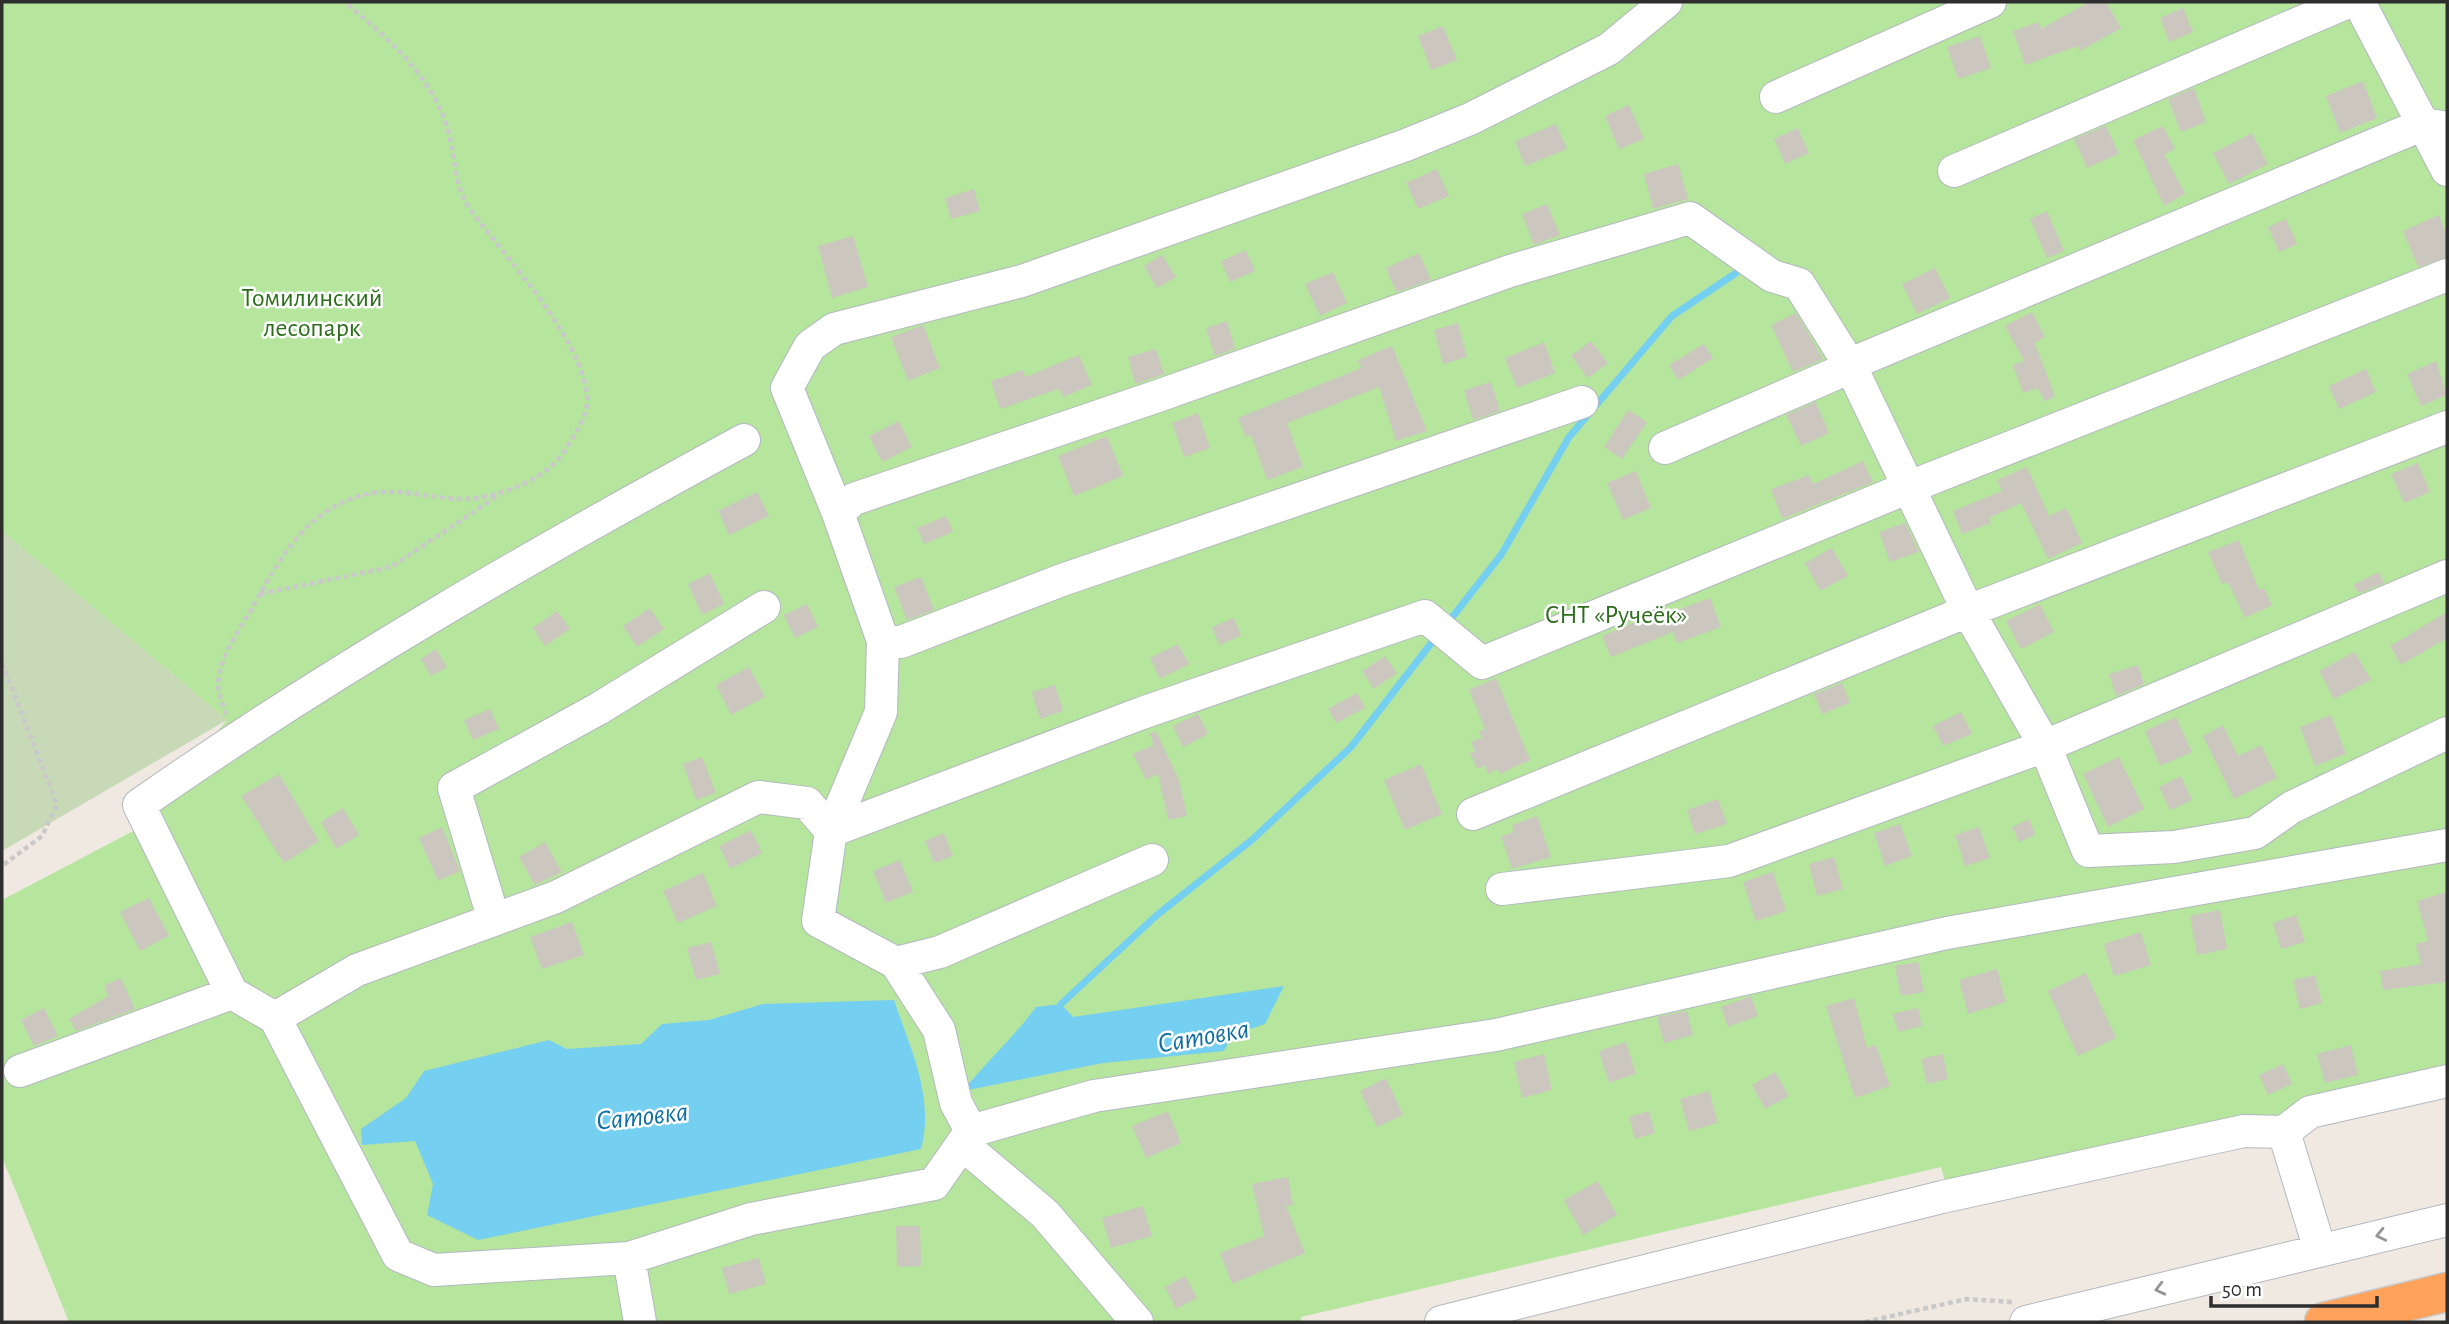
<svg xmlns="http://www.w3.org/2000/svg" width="2449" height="1324" viewBox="0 0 2449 1324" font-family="'Alegreya Sans',sans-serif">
<rect width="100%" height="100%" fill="#efe9e1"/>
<path fill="#b6e59e" d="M2,2h2445v1086l-494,121 -12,-42 -640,150 1,5h-1233l-67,-165v-257l137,-72 88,-108 -225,-189z"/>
<path fill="#c8d9b8" d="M2,531l225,189 -225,131z"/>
<path fill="#75cff0" d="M1284,986l-19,38 -32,11 -9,16 -121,12 -140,28c23,-29 51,-54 73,-84l25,-3 12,13z
M894,1000c16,48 41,98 27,149l-443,91 -51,-25 6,-31 -18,-43 -53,4 -1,-16 45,-31 18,-27 125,-31 18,9 74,-5 21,-20 47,-4 54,-16z"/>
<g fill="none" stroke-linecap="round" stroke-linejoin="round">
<path stroke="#75cff0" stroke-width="7" d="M1446,625l55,-70 68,-118 103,-121 64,-43
M1061,1004l96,-89 96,-76 98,-92 85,-110"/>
</g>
<path fill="#cbc7bf" d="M2089,2h17l15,26 -41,23 -2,-5 -53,19 -12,-34 25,-9 3,7z
M2183,8l10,24 -24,10 -9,-24z
M1443,26l14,34 -26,10 -13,-34z
M1980,36l11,32 -33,11 -11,-32z
M2363,81l14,37 -37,15 -14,-37z
M2194,88l12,34 -25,10 -13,-33z
M1629,105l15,34 -25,10 -14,-33z
M1556,124l11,25 -42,17 -10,-25z
M2106,126l13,28 -32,14 -13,-29z
M2163,126l12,23 -11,5 21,40 -21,12 -31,-66z
M1798,128l11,25 -24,11 -11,-25z
M2252,133l16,31 -39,20 -16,-31z
M1678,164l10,35 -35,10 -9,-35z
M1437,169l12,27 -31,13 -12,-26z
M974,189l6,22 -29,8 -6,-21z
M1547,204l13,31 -26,10 -12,-31z
M2047,211l17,40 -17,7 -17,-39z
M2439,215l8,20v22l-29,10 -15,-36z
M2286,219l11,25 -18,8 -11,-25z
M853,236l15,51 -36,11 -14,-52z
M1246,250l9,21 -25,11 -9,-21z
M1419,253l12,27 -35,12 -10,-24z
M1162,255l14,22 -19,11 -13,-22z
M1935,268l15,30 -33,16 -15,-30z
M1333,272l14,31 -27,13 -15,-32z
M2032,312l13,25 -10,6 20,54 -11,4 -6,-13 -15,5 -10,-28 11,-4 -19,-35z
M1796,313l27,46 -30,13 -22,-47z
M1227,321l8,28 -20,7 -9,-28z
M1458,323l9,34 -24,7 -9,-34z
M923,325l17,43 -32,13 -17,-44z
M1591,341l17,22 -20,15 -17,-22z
M1544,342l11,31 -38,15 -12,-30z
M1704,344l9,14 -35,22 -9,-15z
M1392,346l35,85 -31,10 -17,-54 -92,36 16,44 -36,13 -16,-45 -5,2 -8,-19 123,-50 -3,-8z
M1156,349l8,25 -29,10 -7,-27z
M1079,355l13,30 -29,12 -4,-8 -59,20 -9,-28 32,-11 2,7z
M2436,361l11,34 -26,11 -14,-32z
M2366,369l10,23 -37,17 -10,-23z
M1491,382l9,29 -27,9 -9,-30z
M1816,402l13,31 -28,13 -15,-31z
M1628,410l19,12 -25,37 -18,-12z
M1198,413l12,35 -26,9 -12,-34z
M899,421l13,26 -30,15 -13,-26z
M1107,436l16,40 -49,20 -16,-40z
M1863,461l10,21 -91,37 -11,-30 38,-14 4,9z
M2418,463l12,29 -26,11 -13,-29z
M2027,467l22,49 17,-8 16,35 -34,16 -27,-56 -32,15 2,5 -29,11 -9,-23 49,-20 -5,-11z
M1636,471l15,37 -28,12 -16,-37z
M757,492l12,24 -40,19 -11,-24z
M946,516l7,16 -29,12 -7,-16z
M1905,523l14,29 -29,10 -11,-30z
M2239,540l20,50 5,-2 8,17 -27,13 -17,-36 -6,2 -14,-32z
M1832,548l16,28 -28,15 -15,-28z
M2379,572l5,11 -25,10 -6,-8z
M710,573l14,31 -22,11 -14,-31z
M921,577l13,33 -27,10 -13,-33z
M1710,598l11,29 -44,16 -4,-11 -62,25 -9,-21 48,-20 1,4z
M807,604l11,23 -23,11 -11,-23z
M2040,604l14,28 -33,17 -15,-28z
M650,608l14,21 -27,18 -14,-21z
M557,611l13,18 -25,17 -12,-18z
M2447,612v26l-46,27 -11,-19z
M1234,618l7,18 -22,9 -7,-18z
M1178,644l11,20 -29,15 -10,-21z
M436,649l11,18 -16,9 -10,-17z
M2355,652l16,28 -37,19 -15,-28z
M1385,656l12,17 -23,16 -12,-18z
M2138,665l6,19 -28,12 -7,-22z
M749,667l16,30 -34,18 -15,-30z
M1496,678l34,82 -30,14 -3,-5 -9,5 -3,-9 -8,4 -7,-16 5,-2 -4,-9 11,-4 -3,-7 6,-2 -16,-39z
M1842,683l8,20 -28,11 -8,-20z
M1055,685l8,26 -23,8 -8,-27z
M1357,693l8,15 -29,15 -8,-14z
M490,709l9,20 -26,11 -9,-20z
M1961,712l11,22 -29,12 -10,-20z
M1198,714l10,20 -25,13 -10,-21z
M2331,715l15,39 -31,12 -15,-39z
M2176,717l16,35 -32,14 -15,-35z
M2223,725l15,31 23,-11 16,33 -43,21 -31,-63z
M1156,731l23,49 8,36 -19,4 -10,-46 -12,6 -13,-26 20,-9 -3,-12z
M702,757l14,36 -20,7 -13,-36z
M2119,757l25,52 -36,18 -25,-53z
M1421,764l21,50 -37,16 -21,-50z
M279,774l40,67 -35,22 -43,-67z
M2181,776l11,24 -22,10 -11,-23z
M1718,799l9,25 -32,10 -8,-24z
M343,808l16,27 -23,14 -15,-27z
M1537,816l14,41 -39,12 -11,-33 13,-4 -2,-7z
M2029,819l6,16 -16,7 -7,-15z
M1900,824l12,32 -27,10 -11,-33z
M442,827l18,44 -22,10 -19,-43z
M1979,827l11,31 -25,8 -10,-31z
M751,830l11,23 -32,16 -11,-23z
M944,833l9,23 -19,7 -9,-22z
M545,842l17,30 -27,13 -16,-28z
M1834,857l9,32 -26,7 -8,-32z
M900,860l13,32 -27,11 -13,-32z
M1773,872l13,39 -30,10 -13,-39z
M703,873l14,33 -39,17 -15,-32z
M2447,892v90l-64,8 -3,-19 41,-7 -5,-20 12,-3 -11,-40z
M149,898l20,38 -29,15 -20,-39z
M2220,910l7,39 -30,6 -7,-39z
M2296,915l9,27 -24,7 -8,-26z
M572,922l12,33 -42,14 -12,-32z
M2141,932l10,33 -37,11 -10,-32z
M711,942l9,32 -24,6 -9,-32z
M1918,962l6,30 -23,4 -6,-30z
M1997,969l9,33 -38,12 -9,-34z
M2086,973l30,65 -38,18 -30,-65z
M2315,975l7,28 -22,6 -7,-29z
M121,978l14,31 -59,22 -7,-12 39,-23 -4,-10z
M1751,996l7,20 -30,11 -7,-20z
M1854,998l13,50 9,-3 14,41 -35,12 -29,-92z
M44,1008l14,28 -24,10 -13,-26z
M1918,1008l4,18 -24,6 -5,-18z
M1687,1011l6,24 -29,8 -7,-26z
M1626,1042l10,32 -27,9 -10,-32z
M2351,1045l7,30 -33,8 -8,-29z
M1544,1054l8,36 -30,8 -8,-36z
M1943,1054l5,25 -21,5 -6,-25z
M2283,1064l9,20 -24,11 -9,-20z
M1775,1072l14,24 -24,13 -13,-24z
M1386,1078l17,37 -26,12 -17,-36z
M1709,1091l9,32 -29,8 -9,-32z
M1168,1111l13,32 -35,15 -14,-32z
M1649,1111l6,22 -20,6 -6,-22z
M1288,1177l5,28 -7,1 19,47 -73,31 -12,-31 44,-17 -12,-52z
M1598,1181l19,34 -34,20 -19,-35z
M1143,1206l9,30 -41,12 -9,-30z
M896,1226h24l1,40 -24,1z
M759,1258l7,26 -37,10 -7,-26z
M1185,1276l12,22 -21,11 -11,-22z"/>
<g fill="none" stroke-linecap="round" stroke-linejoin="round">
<defs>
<path id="minor" d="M2359,2l88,168
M1776,97l214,-95
M1954,171l394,-169
M2447,275l-540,213 -425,175 -57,-47 -283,97 -311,118 50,-119 2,-71 -45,-128 16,-14 301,-102 355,-126 180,-53 82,58 27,8 52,83 117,244 77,135 43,105 86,-4 81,-14 37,-26 155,-74
M1665,448l186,-81 9,-7 564,-236 23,4
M838,513l-51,-125 23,-42 24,-17 188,-48 384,-136 64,-26 139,-70 57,-47
M883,641l18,1 161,-62 520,-178
M1473,814l495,-203 479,-184
M1502,889l227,-28 316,-115 402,-170
M494,920l-40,-132 144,-79 166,-102
M896,963l44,-11 212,-92
M275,1018l-43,-25 -93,-188c193,-135 398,-253 605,-365
M20,1071l212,-78
M971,1131l-37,53 -183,35 -122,39 -195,12 -36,-15 -123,-237 82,-48 199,-73 202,-100 49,6 24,28 -13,90 78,42 43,67 17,73 15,28 123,-35 402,-61 451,-102 500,-88
M2284,1132l36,118
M962,1144l83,70 92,108
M629,1258l11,64
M1441,1322l501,-125 302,-66 40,1 26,-20 137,-31
M2026,1322l421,-102"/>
<path id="highway" d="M2324,1322l123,-30"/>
</defs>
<use href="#minor" stroke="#b4b7c1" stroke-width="34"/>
<use href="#highway" stroke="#c9c9c9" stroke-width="41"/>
<path stroke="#c9c9c9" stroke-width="4.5" stroke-dasharray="5 3.5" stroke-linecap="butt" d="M260,594l131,-27 108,-72
M2,663l55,142 -15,31 -40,30
M226,715c-2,-8 -7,-18 -8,-26 -1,-31 23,-61 37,-86 23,-42 47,-84 93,-103 50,-21 86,6 135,-3 30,-5 69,-23 84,-50 10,-16 22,-33 20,-53 -8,-59 -80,-135 -115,-182 -19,-25 -16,-56 -25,-85 -16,-52 -62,-91 -102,-125
M1865,1322l102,-23 45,3"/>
<use href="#minor" stroke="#fff" stroke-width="32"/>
<use href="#highway" stroke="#ffa35c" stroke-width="38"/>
</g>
<defs><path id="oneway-chevron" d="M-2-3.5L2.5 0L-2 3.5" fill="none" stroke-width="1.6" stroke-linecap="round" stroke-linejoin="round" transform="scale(1.75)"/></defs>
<g stroke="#969696">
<use href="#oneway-chevron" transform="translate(2381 1235) rotate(167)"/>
<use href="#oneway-chevron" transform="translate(2160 1289) rotate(166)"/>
</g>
<g text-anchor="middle" stroke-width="5" stroke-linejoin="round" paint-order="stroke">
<g font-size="26" fill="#2c6e1b" stroke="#fff">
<text x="312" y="306">Томилинский<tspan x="312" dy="30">лесопарк</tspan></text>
<text x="1616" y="623">СНТ «Ручеёк»</text>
</g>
<g font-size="28" font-style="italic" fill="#0d6fa3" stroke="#fff">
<text transform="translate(1203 1035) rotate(-10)" y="10">Сатовка</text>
<text transform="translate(642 1115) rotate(-6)" y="10">Сатовка</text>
</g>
</g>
<rect width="2449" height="1324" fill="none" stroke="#2e2e2e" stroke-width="7"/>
<path d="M2211 1296v10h166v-10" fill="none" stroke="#2e2e2e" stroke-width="3.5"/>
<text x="2222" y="1296" font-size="21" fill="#2e2e2e" stroke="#ffffff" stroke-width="5" paint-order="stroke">50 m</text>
</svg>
